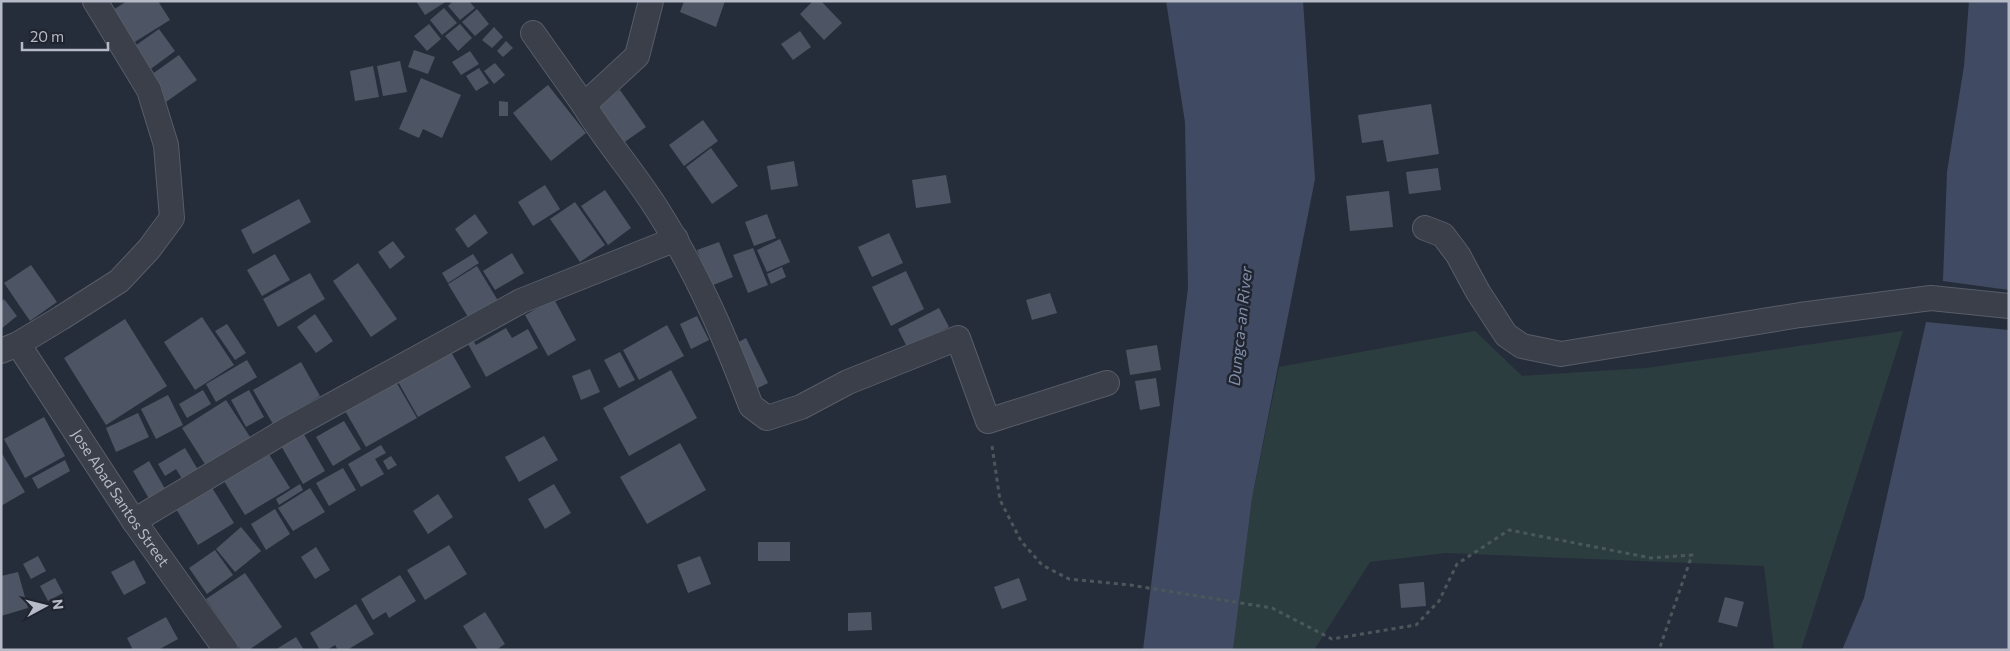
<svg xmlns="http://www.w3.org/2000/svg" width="2010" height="651" viewBox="0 0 2010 651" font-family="Commissioner,sans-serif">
<rect width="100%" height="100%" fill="#262d3a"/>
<path fill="#2c3d3f" d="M1475,331l47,45 124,-8 257,-37 -102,319h-27l-10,-84 -319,-13 -75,9 -56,88h-81l19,-152 27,-131z"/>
<path fill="#404b63" d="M1166,1h137l12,178 -63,319 -19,152h-90l45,-362 -3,-166z
M1969,1h40v289l-66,-9 4,-109 17,-106z
M1926,322l83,8v320h-167l22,-52z"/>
<path fill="#4d5463" d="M127,1h31l12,19 -37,23 -20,-33z
M416,1h31l-22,14z
M453,1h16l6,7 -15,12 -12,-14z
M684,1h41l-9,26 -36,-15z
M813,1h8l21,22 -18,17 -24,-26z
M444,8l13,15 -15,12 -12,-15z
M477,9l12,15 -14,12 -13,-14z
M429,24l12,15 -14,12 -13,-15z
M460,24l12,14 -14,13 -13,-15z
M494,27l9,10 -11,11 -10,-8z
M159,29l16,22 -27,20 -16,-23z
M800,31l11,16 -18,13 -12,-16z
M506,41l7,7 -10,9 -6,-6z
M414,50l21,7 -7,17 -20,-7z
M470,51l9,13 -18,11 -9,-13z
M179,55l18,25 -31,22 -18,-25z
M400,61l7,31 -24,4 -6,-30z
M495,63l10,12 -11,9 -10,-13z
M373,66l6,31 -24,4 -5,-30z
M479,68l10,15 -13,8 -10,-15z
M421,78l40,17 -19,43 -19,-9 -4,9 -20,-9z
M548,85l38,48 -35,28 -38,-48z
M620,90l26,37 -27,19 -26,-37z
M499,101l9,1v14h-9z
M1431,104l8,50 -52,8 -4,-22 -21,3 -4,-28z
M703,120l15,21 -34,25 -15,-21z
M711,148l27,38 -26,18 -26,-37z
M794,161l4,25 -27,4 -4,-24z
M1438,168l3,22 -32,4 -3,-22z
M946,175l5,28 -35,5 -4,-28z
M545,185l15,24 -27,17 -15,-24z
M605,190l26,38 -23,17 -27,-39z
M1389,191l4,36 -43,4 -4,-35z
M299,199l12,23 -58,32 -12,-24z
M575,202l30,43 -25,17 -30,-43z
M475,214l13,19 -20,15 -13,-19z
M767,214l9,24 -22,8 -9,-24z
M889,233l14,30 -31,14 -14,-30z
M780,239l10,23 -23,10 -10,-22z
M393,241l12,16 -15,12 -12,-17z
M719,242l14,35 -22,9 -14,-36z
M753,248l15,37 -20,8 -15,-38z
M512,253l12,20 -29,17 -12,-19z
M275,254l15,26 -28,16 -15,-26z
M473,254l6,9 -31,20 -6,-10z
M358,263l39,56 -26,18 -38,-56z
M31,265l26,37 -27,19 -26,-38z
M477,266l23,38 -29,18 -23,-38z
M782,267l4,10 -15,7 -4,-10z
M906,271l18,38 -33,17 -19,-39z
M310,273l15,26 -47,28 -15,-28z
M1050,293l7,20 -25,7 -6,-20z
M4,299l13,17 -16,13v-27z
M554,299l22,41 -28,16 -23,-41z
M939,308l10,19 -41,22 -10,-20z
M315,314l18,27 -17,12 -19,-26z
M697,316l12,24 -18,9 -11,-25z
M202,317l32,48 -39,25 -31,-48z
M125,319l42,67 -61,39 -42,-67z
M227,324l19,29 -11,7 -20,-29z
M667,325l17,31 -45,24 -16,-30z
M506,328l6,10 16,-9 10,19 -52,29 -19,-35 5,-3 4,6z
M746,338l22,45 -12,6 -21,-45z
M1157,345l4,25 -31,5 -4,-25z
M450,350l21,37 -53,30 -21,-37z
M620,352l15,28 -16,8 -15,-28z
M247,360l10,17 -41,25 -10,-18z
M301,362l19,34 -47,28 -20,-34z
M590,369l10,23 -19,8 -9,-24z
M671,370l26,48 -68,38 -26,-48z
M1156,378l4,28 -20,4 -5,-29z
M395,380l22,38 -51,29 -22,-38z
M203,390l8,14 -24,14 -8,-14z
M249,390l15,27 -18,10 -15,-27z
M168,395l15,30 -27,14 -15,-30z
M226,400l28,43 -44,29 -28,-44z
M138,413l11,24 -33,15 -10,-24z
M44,417l21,39 -40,22 -21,-39z
M344,421l17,28 -28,17 -17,-29z
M302,431l23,40 -22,13 -23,-40z
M544,436l14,24 -39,22 -14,-25z
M680,443l26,47 -59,34 -27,-47z
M381,445l5,8 -11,6 9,15 -23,13 -13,-23z
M185,448l16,27 -15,10 -10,-16 -11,7 -7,-12z
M267,451l23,37 -45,27 -23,-37z
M1,452l24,40 -24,14z
M391,456l6,9 -9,5 -5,-9z
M65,460l5,11 -32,18 -6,-11z
M149,461l19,33 -16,10 -19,-33z
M343,468l13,22 -27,16 -13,-23z
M300,484l3,6 -24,15 -3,-6z
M554,484l17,29 -26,16 -17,-30z
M211,486l23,37 -36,22 -22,-36z
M310,488l15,24 -32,19 -15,-23z
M438,494l15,23 -25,17 -15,-23z
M275,509l15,25 -24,16 -15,-26z
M241,527l20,24 -26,21 -19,-23z
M758,542h32v19h-32z
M449,545l18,29 -42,26 -18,-30z
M316,547l14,23 -15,9 -14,-22z
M215,550l18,25 -26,19 -18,-26z
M38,556l8,15 -15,8 -8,-15z
M700,556l11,28 -23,9 -11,-28z
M134,560l12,23 -22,12 -13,-23z
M18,572l10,36 -27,8v-40z
M245,573l37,54 -33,23h-8l-35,-51z
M400,575l16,26 -27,17 -3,-6 -13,8 -12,-21z
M55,578l8,15 -15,8 -8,-15z
M1019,578l8,22 -25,9 -8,-22z
M1424,582l2,24 -25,2 -2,-24z
M1725,597l19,5 -7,25 -19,-5z
M356,604l18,30 -27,16h-9l-3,-5 -8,5h-7l-10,-17z
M485,612l20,32 -9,6h-18l-15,-24z
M871,612l1,18 -24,1v-18z
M166,617l12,22 -20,11h-25l-6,-12z
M296,637l8,13h-29z"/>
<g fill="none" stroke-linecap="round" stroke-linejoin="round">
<defs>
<g id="street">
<path d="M651,1l-14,55 -53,49c23,38 53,71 76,109 38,60 66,126 91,192l16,12 34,-11 47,-25 110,-44 30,83 119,-38"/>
<path d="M533,33l51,72"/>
<path d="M1425,228l18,7 15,20 20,37 28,43 16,11 39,8 239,-39 131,-17 78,8"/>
<path id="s1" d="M18,344l116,177 92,129"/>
<path d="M1,351l17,-7 43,-26 58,-37 30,-32 23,-31 -6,-73 -17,-55 -54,-89"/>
<path d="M134,521l154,-92 233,-128 155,-62"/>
</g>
</defs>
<use href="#street" stroke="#585d68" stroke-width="26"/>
<path stroke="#4a585c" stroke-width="3" stroke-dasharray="4 4" stroke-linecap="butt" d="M992,446l8,54 21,41 21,24 27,14 61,6 142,23 60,31 84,-14 23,-24 18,-37 52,-34 142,28 41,-3 -33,95"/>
<use href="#street" stroke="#3a3f4a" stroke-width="24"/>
</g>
<g text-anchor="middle" stroke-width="5" stroke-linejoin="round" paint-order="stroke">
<g font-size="15" fill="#b5bac6" stroke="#1f242f">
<text dy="5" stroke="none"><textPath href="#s1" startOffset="185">Jose Abad Santos Street</textPath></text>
</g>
<g font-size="16" font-style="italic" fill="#818eaa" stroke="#1f242f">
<text transform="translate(1240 326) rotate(-84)" y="6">Dungca-an River</text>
</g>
</g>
<rect width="2010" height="651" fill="none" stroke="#b5bac6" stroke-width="5"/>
<g transform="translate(45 606) rotate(83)" stroke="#1f242f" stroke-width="4" paint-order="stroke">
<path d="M0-4L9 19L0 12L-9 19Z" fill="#b5bac6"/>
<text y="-8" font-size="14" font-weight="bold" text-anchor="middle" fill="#b5bac6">N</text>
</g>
<path d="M22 42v8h86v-8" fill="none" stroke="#b5bac6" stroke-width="2.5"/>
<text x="30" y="42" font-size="15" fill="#b5bac6" stroke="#1f242f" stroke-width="4" paint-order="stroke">20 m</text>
</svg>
